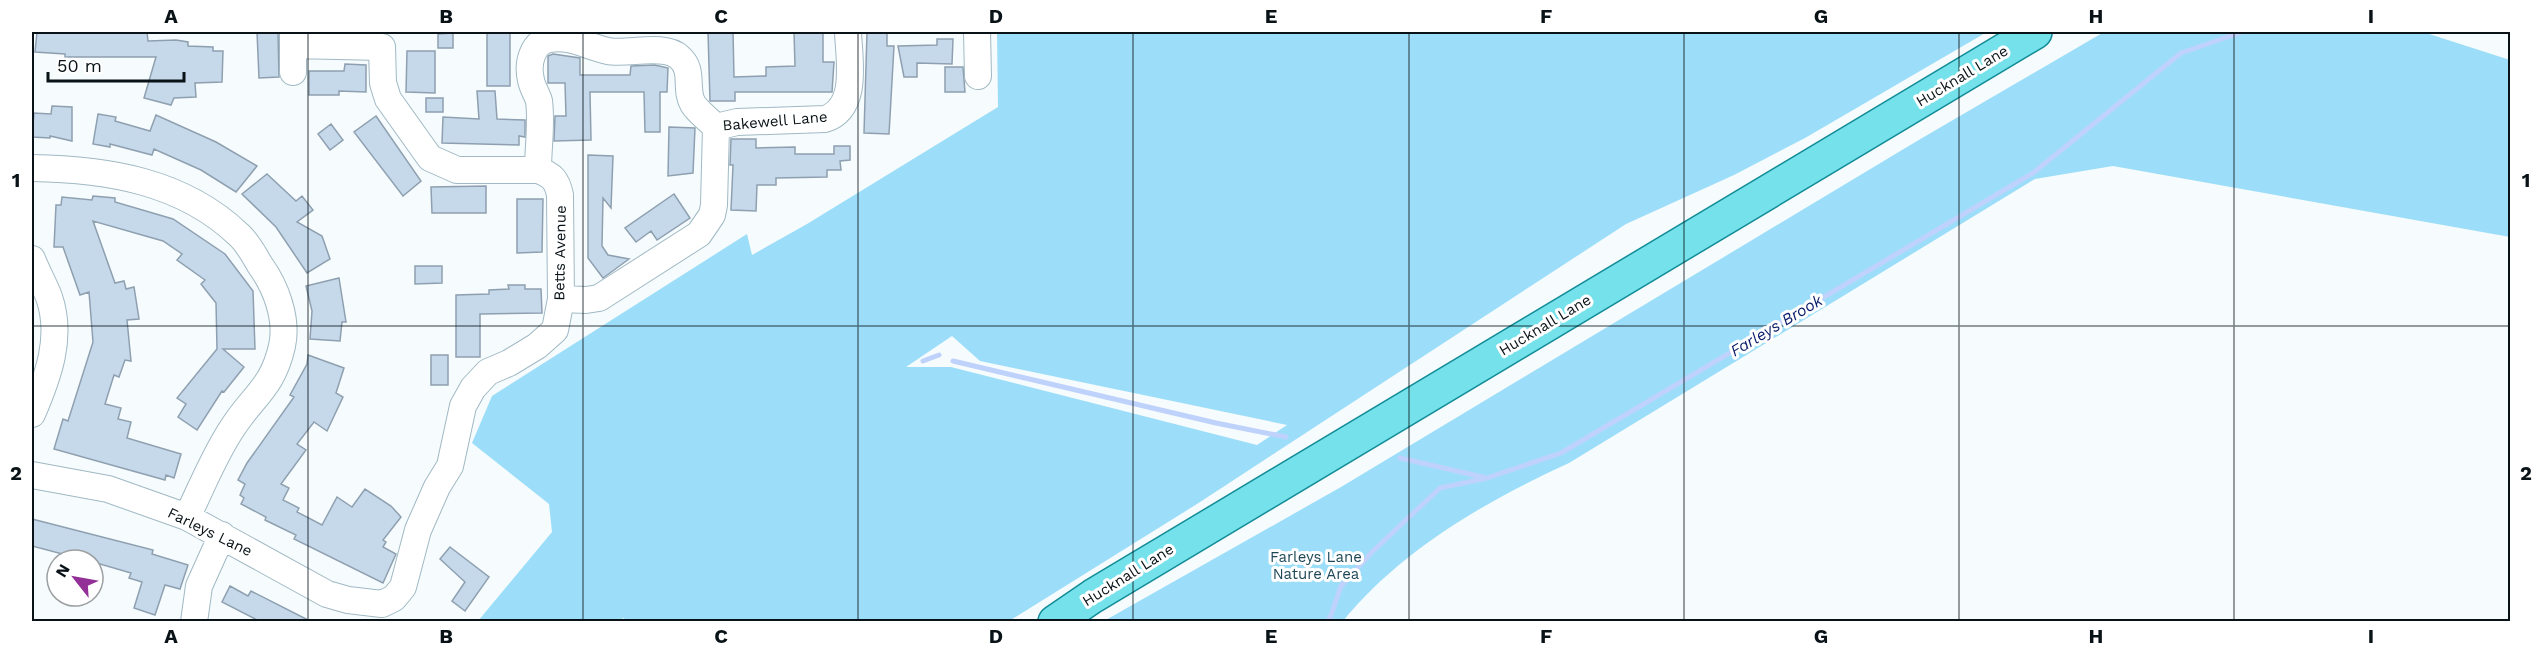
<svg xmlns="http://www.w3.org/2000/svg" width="2542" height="653" viewBox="0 0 2542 653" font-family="'Work Sans',sans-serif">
<rect width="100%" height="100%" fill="#f6fbfd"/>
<path fill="#9cdef9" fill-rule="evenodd" d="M997,32h990l-182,106 -71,37 -108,49 -429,280 -188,117 -378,1 -8,-4 -5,4 -140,-1 74,-89 -3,-28 -77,-61 20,-47 255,-162 5,21 55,-31 191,-117zM952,336l28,25 307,64 -30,20 -306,-78h-45z
M2104,32h319l87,28v177l-397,-71 -78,13 -466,284c-83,38 -168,87 -226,158h-239l237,-134 576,-346z"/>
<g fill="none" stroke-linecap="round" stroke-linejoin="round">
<path stroke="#bed2fc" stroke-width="5" d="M923,361l16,-6
M953,361l263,62 70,14
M1400,458l87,20
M1326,622l4,-4 11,-32 31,-34 68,-64 47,-10 74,-25 472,-280 148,-120 61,-21"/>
</g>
<path fill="#c6d9ea" stroke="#8ea0b0" stroke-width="1.5" d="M37,32h110l1,9 28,-1 12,2v4l25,1v4h10l-1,31 -27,1 1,14 -22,1 -3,7 -27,-7 12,-41h-91v-3l-30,-2z
M257,32h21l1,45 -20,1z
M487,32h23v54h-23z
M708,32h25l1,45 32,-1v-9l29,-1 -1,-34h29v30h11l-2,30h-97v9h-25z
M867,32h20v14h7l-5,88 -25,-1z
M453,33v15h-15v-14z
M937,39h16l-1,25 -35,-1v14h-13l-6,-31 39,-1z
M407,51h28v42l-29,-1z
M553,54l27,4v17h50l1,-9 24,-1 13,3 -1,24h-7v40h-15l-1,-40h-54l1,48 -37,1 1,-25h11l-1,-33h-17v-27z
M345,64l21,1v27l-27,-1v4h-30v-24h35z
M945,67h18l2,25h-20z
M477,91h18l2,28 28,1v17l-6,-1v9l-77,-2 1,-26 36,2z
M426,98h17v14h-17z
M52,106l20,1v34l-22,-5v2l-18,-1 2,-24 17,1z
M98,114l18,3 -1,4 35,10 6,-16 60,27 41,24 -21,26 -35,-22 -47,-21 -2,6 -42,-11v3l-17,-3z
M376,116l45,65 -18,15 -49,-64z
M331,124l12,16 -13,10 -12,-16z
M669,127l26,1 -2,45 -25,3z
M731,139h25v9l39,-1v7h39v-8h16v14l-10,1 1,9h-14v7l-51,1v7h-19l-1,26 -25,-1 2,-45h-3z
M588,155l25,1 -2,52 -8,-10 -1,48 6,9 21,4 -26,19 -15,-20z
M267,174l29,27 6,-5 11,14 -16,12 25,14 8,23 -23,14 -31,-46 -34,-33z
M486,186v27h-54l-1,-26z
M674,194l16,24 -33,22 -6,-9 -15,11 -11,-14z
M93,196l22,2v4l58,17 52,35 28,37 2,58h-32l21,18 -20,25 -2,-1 -25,39 -19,-13 8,-13 -9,-6 40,-49 -1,-46 -15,-19 4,-4 -28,-20 5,-6 -19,-13 -70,-20 22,62 9,-2 2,8 8,-2 5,32 -12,1 4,41 -6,-1 -6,17 -5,-2 -9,29 16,4 -3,11 13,3 -4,16 54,16 -7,24 -8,-3 -1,5 -111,-31 9,-30 5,2 25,-79 -4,-50 -9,3 -17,-48h-9l2,-42h5l1,-8 30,3z
M517,199h26l-1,53 -25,1z
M415,266h27v17l-27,1z
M339,278l7,44h-4l-2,19 -30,-2 2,-28 -6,-25z
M508,285h17v4h16l1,24 -62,1v43h-24v-62l33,-1v-4l20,-1z
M308,355l36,13 -8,25 7,4 -16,34 -13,-9 -17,22 9,6 -25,34 8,4 -6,12 16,8 -2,4 25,13 15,-28 15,10 13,-18 26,17 10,11 -18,23 3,2 -3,5 13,7 -13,29 -89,-44 2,-4 -31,-15 1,-3 -25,-13 3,-6 -4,-3 5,-11 -7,-4 9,-17 47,-66 -4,-2 17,-31z
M431,355h17v30h-17z
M32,519l121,31 -1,4 36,11 -8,24 -15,-4 -10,30 -21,-7 8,-26 -13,-4 2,-5 -38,-11v-2h-8l-53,-14z
M450,547l39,30 -24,34 -13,-10 13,-19 -25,-23z
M230,586l18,10 3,-5 59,30h-51l-37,-19z"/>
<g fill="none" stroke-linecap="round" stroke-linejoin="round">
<defs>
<path id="minor" d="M977,32l1,44
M293,72v-40
M716,127l21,-5 88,-3c34,-11 24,-60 23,-87
M32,168c74,1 151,13 207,67 9,8 15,20 21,30 16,22 28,54 22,81 -9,41 -29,50 -49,81 -19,28 -31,60 -46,90
M538,170c0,-22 4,-47 1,-69 -2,-7 -7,-14 -8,-21 -4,-16 1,-38 19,-41 20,-4 38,8 58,12 19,4 56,-8 71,6 16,13 5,32 14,47 5,8 16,16 23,23
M32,259c5,13 12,25 17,38 14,40 -1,80 -17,117
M561,299l25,1 13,-2 100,-64 13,-19 2,-10 2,-78
M32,475l76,14 79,28 140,77 21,6 34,4 12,-6 9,-11 15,-57 19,-43 13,-21 13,-60 10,-18 15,-16 21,-9 28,-17 18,-16 6,-31 -1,-104c-3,-15 -8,-20 -22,-25h-81l-27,-12 -42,-59 -5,-16 -1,-36 -89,-2
M194,622l5,-36 23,-51"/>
<path id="major" d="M1055,622l38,-26 942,-564"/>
</defs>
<use href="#minor" stroke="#a0b9c4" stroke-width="28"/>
<use href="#major" stroke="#128c97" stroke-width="36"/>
<use href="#minor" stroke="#fff" stroke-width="26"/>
<use href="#major" stroke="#74e1eb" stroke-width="33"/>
</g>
<path fill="none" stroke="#091216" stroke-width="1.5" stroke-opacity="0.55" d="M308,32v590M583,32v590M858,32v590M1133,32v590M1409,32v590M1684,32v590M1959,32v590M2234,32v590M32,326h2478"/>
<g text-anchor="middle" stroke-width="6" stroke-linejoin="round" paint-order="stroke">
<g font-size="15" fill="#091216" stroke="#fff">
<text transform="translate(1962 76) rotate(-31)" y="5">Hucknall Lane</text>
<text transform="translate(775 121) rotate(-5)" y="5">Bakewell Lane</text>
<text transform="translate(560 253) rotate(-89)" y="5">Betts Avenue</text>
<text transform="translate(1545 325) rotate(-31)" y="5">Hucknall Lane</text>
<text transform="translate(210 532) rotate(26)" y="5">Farleys Lane</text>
<text transform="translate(1128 575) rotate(-32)" y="5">Hucknall Lane</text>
</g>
<g font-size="15" fill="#1e4858" stroke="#fff">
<text x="1316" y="562">Farleys Lane<tspan x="1316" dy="17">Nature Area</tspan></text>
</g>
<g font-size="16" font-style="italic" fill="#091d6a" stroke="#fff">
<text transform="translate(1776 325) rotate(-31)" y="6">Farleys Brook</text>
</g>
</g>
<rect width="2542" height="653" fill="none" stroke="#ffffff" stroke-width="66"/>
<g transform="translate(75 578) rotate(301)"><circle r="28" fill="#ffffff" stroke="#9da0a2" stroke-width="1.5"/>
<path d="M0-4.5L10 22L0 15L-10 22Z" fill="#933097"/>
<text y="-9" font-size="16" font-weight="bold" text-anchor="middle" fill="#091216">N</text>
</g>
<path d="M48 72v9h136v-9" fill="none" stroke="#091216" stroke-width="3"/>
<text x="57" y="72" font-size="18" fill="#091216" stroke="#ffffff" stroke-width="4.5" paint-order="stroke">50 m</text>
<rect x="33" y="33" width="2476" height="587" fill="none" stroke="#091216" stroke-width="2"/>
<g font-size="20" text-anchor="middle" font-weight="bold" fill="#091216">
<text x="171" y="23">A</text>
<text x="446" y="23">B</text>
<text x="721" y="23">C</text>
<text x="996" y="23">D</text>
<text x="1271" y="23">E</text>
<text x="1546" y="23">F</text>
<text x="1821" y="23">G</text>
<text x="2096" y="23">H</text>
<text x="2371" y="23">I</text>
<text x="16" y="187">1</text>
<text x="2526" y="187">1</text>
<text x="16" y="480">2</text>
<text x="2526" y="480">2</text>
<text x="171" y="643">A</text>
<text x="446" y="643">B</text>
<text x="721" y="643">C</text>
<text x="996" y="643">D</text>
<text x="1271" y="643">E</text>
<text x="1546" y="643">F</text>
<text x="1821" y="643">G</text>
<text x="2096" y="643">H</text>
<text x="2371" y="643">I</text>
</g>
</svg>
